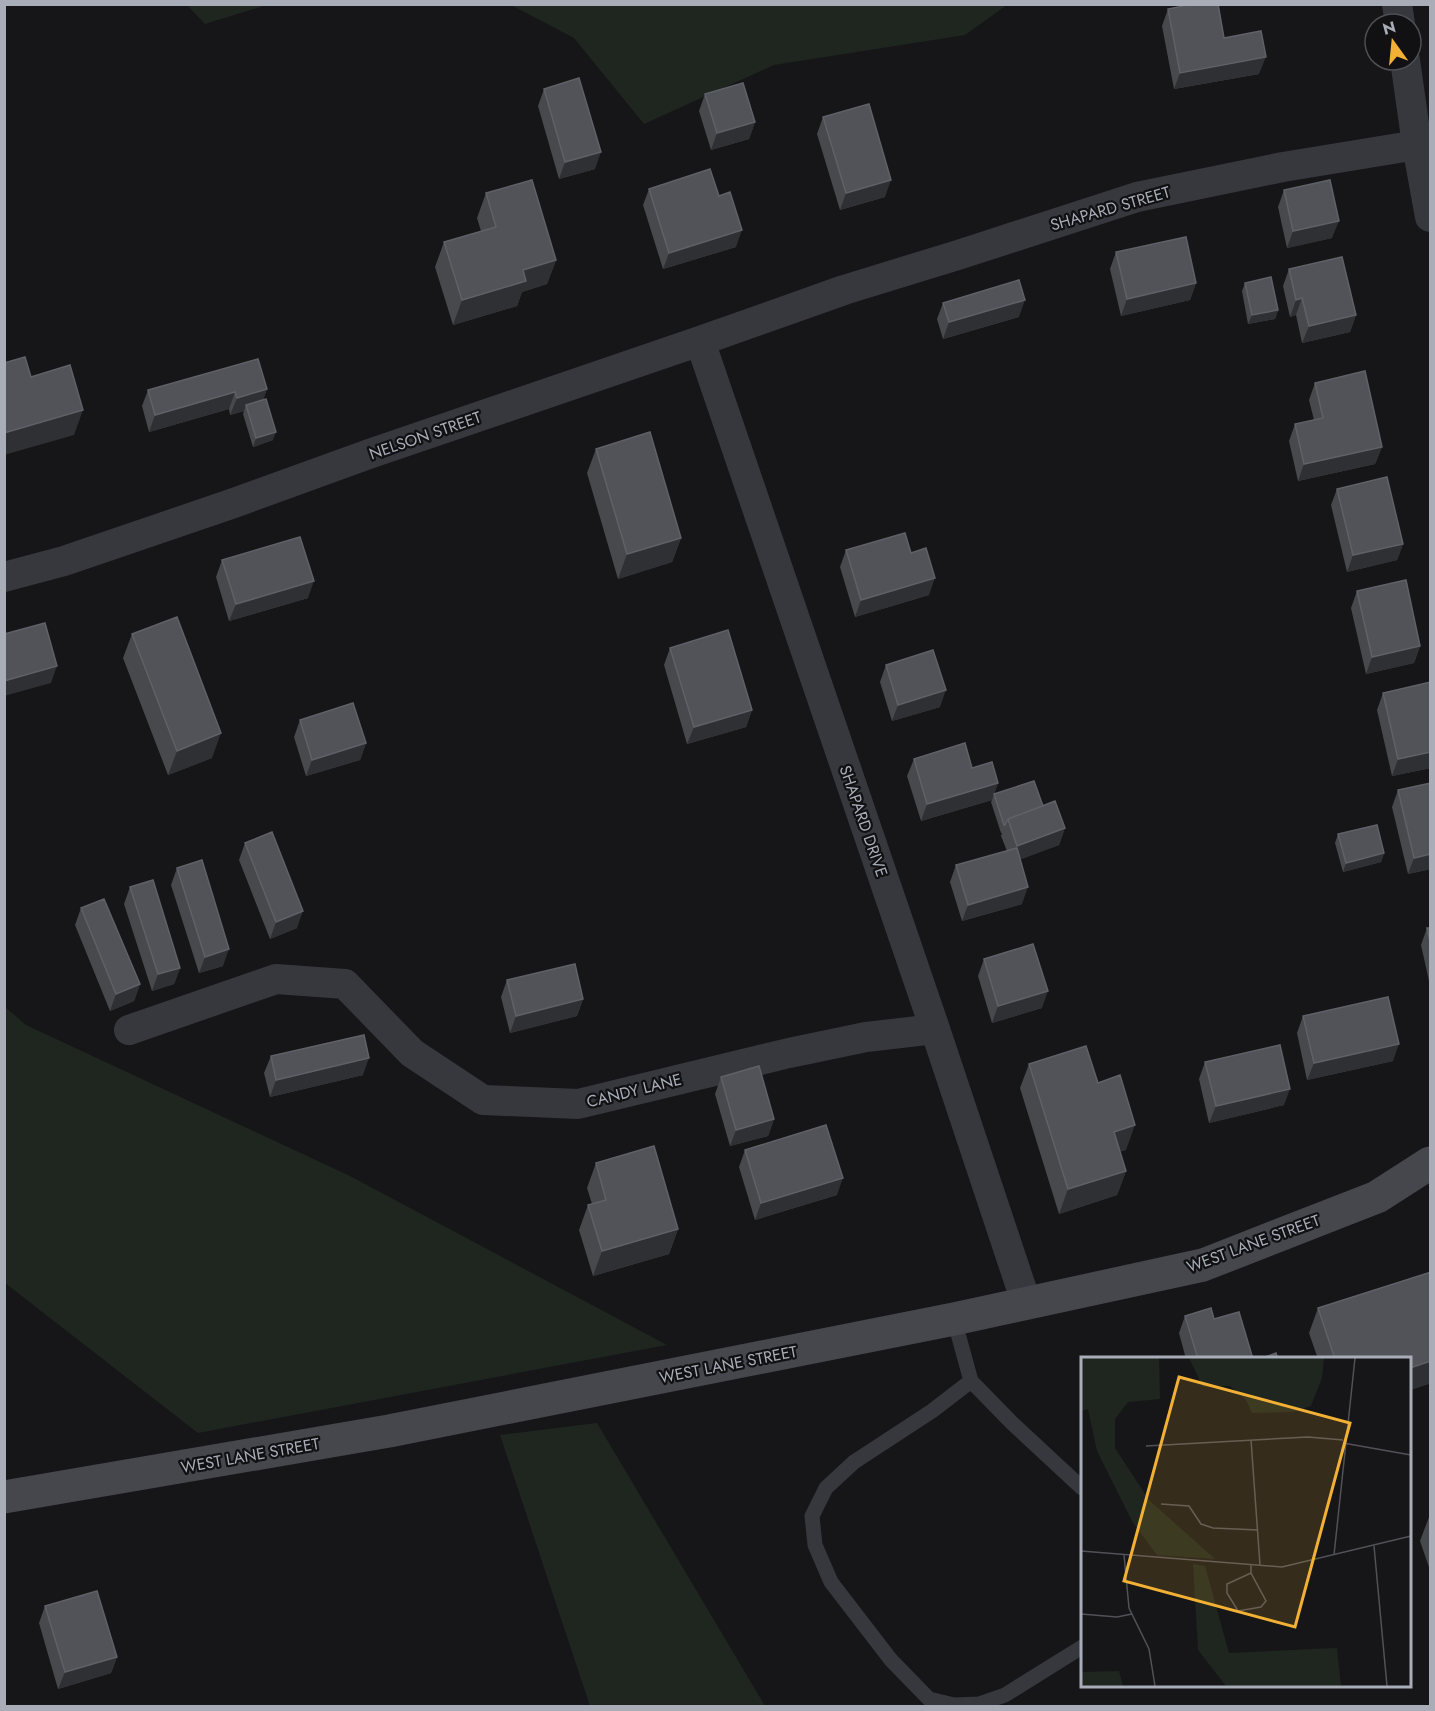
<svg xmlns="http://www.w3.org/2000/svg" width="1435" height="1711" viewBox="0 0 1435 1711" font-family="Jost,sans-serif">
<rect width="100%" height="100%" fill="#161618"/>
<path fill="#1e261f" d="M187,5h80l-62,19z
M511,5h496l-42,30 -191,30 -130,59 -70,-86z
M4,1006l22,19 324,151 317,169 -469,88 -193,-150z
M597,1423l168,283h-175l-90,-271z"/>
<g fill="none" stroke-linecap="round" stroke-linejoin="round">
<path stroke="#37383d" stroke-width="15" d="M954,1319l17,62 41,42 70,65
M971,1381l-39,30 -78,51 -28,26 -14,28 3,29 16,37 60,78 38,39 25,6 25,-1 26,-9 77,-48"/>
<path stroke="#37383d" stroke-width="30" d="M1397,4l3,20
M1405,60l12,85 13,72
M700,341l235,688 91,273
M4,577l60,-16 167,-57 138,-50 331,-113 144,-51 114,-35 179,-58 146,-30 134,-22
M129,1030l147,-51 69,5 67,69 71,47 95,4 211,-51 77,-16 69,-8"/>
<path stroke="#45474d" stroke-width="33" d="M4,1497l385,-66 565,-112 249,-54 174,-68 53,-34"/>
</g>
<path fill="#47494d" d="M1184,4h34l6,34 35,36 -85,15 -12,-63 6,-17 16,-3z
M544,89l51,80 -36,10 -21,-73z
M705,94l50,28 -6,17 -38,11 -12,-39z
M823,117l62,80 -45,13 -23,-76z
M649,189l87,58 -73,22 -20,-64z
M1284,190l48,48 -45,10 -9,-41z
M486,193l70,67 -9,24 -25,8 -5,14 -64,19 -18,-58 9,-25 37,-11 -4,-13z
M1116,252l80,31 -6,17 -69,16 -11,-47z
M1289,269l67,46 -6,17 -48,11 -6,-28 -6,2 -7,-31z
M1245,283l33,27 -3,9 -27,5 -6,-33z
M943,303l76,14 -76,22 -6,-20z
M1315,383l67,64 -7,17 -77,17 -9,-40 6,-17 19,-4 -5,-20z
M267,389l-4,11 10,40 -20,7 -10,-33 1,-3 -14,4 -1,-6 -80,23 -7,-26 6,-16z
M596,449l85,89 -9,24 -54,17 -31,-106z
M1337,489l66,55 -6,16 -50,12 -16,-67z
M846,550l65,3 18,42 -74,22 -15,-50z
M222,560l86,38 -79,23 -13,-44z
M1357,591l63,55 -6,17 -48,11 -15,-66z
M132,634l80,124 -44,17 -45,-117z
M670,648l82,62 -6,17 -59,17 -23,-79z
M886,665l54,42 -48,14 -12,-39z
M1431,682v86l-39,8 -15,-66 6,-17z
M300,720l66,23 -6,17 -54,16 -12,-39z
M914,759l58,9 26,15 -4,11 49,12 22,22 -6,17 -39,14 2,45 -60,17 -12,-39 6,-17 51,-14 -6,-15 1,-3h-1l-10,-31 1,-2 -71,21 -14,-45z
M1431,783v86l-23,5 -16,-67 6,-17z
M1338,834l46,19 -3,9 -38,10 -8,-29z
M245,843l52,85 -27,11 -31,-79z
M177,868l46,98 -24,7 -28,-88z
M130,887l50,81 -6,16 -22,7 -28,-87z
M81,908l59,76 -6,17 -24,10 -35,-86z
M1427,928h4v62l-10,-45z
M984,959l58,49 -50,15 -14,-47z
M507,980l76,19 -6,17 -67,17 -9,-36z
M1303,1016l90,45 -86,19 -10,-47z
M271,1056l92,19 -93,22 -6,-24z
M1205,1062l79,43 -75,18 -10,-44z
M1029,1064l69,19 28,67 -6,1 6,20 -9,24 -58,19 -39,-126z
M721,1077l53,42 -6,17 -38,10 -15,-52z
M745,1150l92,45 -82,25 -16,-53z
M596,1163l82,66 -9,25 -76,22 -14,-46 9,-25 4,-1 -5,-16z
M1431,1272v111l-21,7v-31h-92l-9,-26 9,-25z
M1185,1316l29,3 39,40h-67l-7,-26z
M1431,1516v57l-11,-32 9,-24z
M45,1606l72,51 -6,16 -53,16 -19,-66z"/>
<path fill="#2f3033" d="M1266,57l-7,17 -85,15 6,-16z
M755,122l-6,17 -38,11 6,-17z
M601,152l-6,17 -36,10 6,-17z
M891,180l-6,17 -45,13 6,-17z
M1339,221l-7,17 -45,10 6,-17z
M742,230l-6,17 -73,22 6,-16z
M556,260l-9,24 -25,8 -5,14 -64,19 9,-25 61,-30z
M1196,283l-6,17 -69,16 6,-17z
M1302,298l-6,17 -6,2 6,-17z
M1025,300l-6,17 -76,22 6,-17z
M1278,310l-3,9 -27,5 4,-9z
M1356,315l-6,17 -48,11 7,-17z
M267,389l-6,17 -15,-1 -2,6 -14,4 7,-17z
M235,392l-6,17 -80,23 6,-17z
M83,410l-9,25 -70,20v-22z
M276,432l-3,8 -20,7 3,-9z
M1382,447l-7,17 -77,17 6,-17z
M681,538l-9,24 -54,17 9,-25z
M1403,544l-6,16 -50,12 6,-17z
M935,578l-6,17 -74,22 6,-17z
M314,581l-6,17 -79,23 7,-17z
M1420,646l-6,17 -48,11 6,-17z
M57,666l-6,17 -47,13v-15z
M946,690l-6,17 -48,14 6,-16z
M752,710l-6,17 -59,17 7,-17z
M221,733l-9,25 -44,17 9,-24z
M366,743l-6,17 -54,16 6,-16z
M1431,752v16l-39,8 6,-17z
M998,783l-6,17 -71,21 6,-17z
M1065,828l-6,17 -48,18 6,-17z
M1384,853l-3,9 -38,10 3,-9z
M1431,854v15l-23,5 6,-16z
M1028,887l-6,17 -60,17 6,-16z
M303,911l-6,17 -27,11 6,-17z
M229,949l-6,17 -24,7 6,-16z
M180,968l-6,16 -22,7 6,-17z
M140,984l-6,17 -24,10 6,-17z
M1048,991l-6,17 -50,15 6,-17z
M583,999l-6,17 -67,17 6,-17z
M1399,1044l-6,17 -86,19 7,-17z
M369,1058l-6,17 -93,22 6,-17z
M1290,1089l-6,16 -75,18 7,-17z
M774,1119l-6,17 -38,10 6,-16z
M1135,1125l-9,25 -21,6 9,-24z
M1126,1171l-9,24 -58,19 9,-25z
M843,1178l-6,17 -82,25 6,-17z
M678,1229l-9,25 -76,22 9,-25z
M1431,1361v22l-21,7v-22z
M117,1657l-6,16 -53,16 7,-17z"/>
<path fill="#525359" stroke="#5f6168" stroke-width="1.5" d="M1193,4h25l6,34 37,-7 5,26 -86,16 -12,-64z
M579,78l22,74 -36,10 -21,-73z
M743,83l12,39 -38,11 -12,-39z
M869,104l22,76 -45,13 -23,-76z
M710,169l9,27 11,-4 12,38 -73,23 -20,-64z
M532,180l24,80 -33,10 3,11 -64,19 -18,-58 52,-15 -10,-34z
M1330,180l9,41 -46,10 -9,-41z
M1186,237l10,46 -69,16 -11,-47z
M1342,257l14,58 -47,11 -7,-28 -6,2 -7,-31z
M1271,277l7,33 -26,5 -7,-32z
M1019,280l6,20 -76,22 -6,-19z
M25,357l6,20 39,-12 13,45 -79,23v-70z
M258,359l9,30 -30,9 -2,-6 -80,23 -7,-25z
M1365,371l17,76 -78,17 -9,-40 28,-6 -8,-35z
M266,399l10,33 -20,6 -10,-33z
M650,432l31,106 -54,16 -31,-105z
M1387,477l16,67 -50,11 -16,-66z
M905,533l6,20 15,-5 9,30 -74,22 -15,-50z
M300,537l14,44 -78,23 -14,-44z
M1406,580l14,66 -48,11 -15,-66z
M177,617l44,116 -44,18 -45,-117z
M45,623l12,43 -53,15v-47z
M728,630l24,80 -58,17 -24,-79z
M933,650l13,40 -48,15 -12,-40z
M1431,682v70l-33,7 -15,-66z
M353,703l13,40 -54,17 -12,-40z
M965,743l7,25 20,-6 6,21 -71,21 -13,-45z
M1034,781l9,25 -35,13 -3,6h-1l-10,-31z
M1431,783v71l-17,4 -16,-68z
M1055,801l10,27 -48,18 -9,-27z
M1377,825l7,28 -38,10 -8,-29z
M272,832l31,79 -27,11 -31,-79z
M1017,848l11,39 -60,18 -12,-40z
M202,860l27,89 -24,8 -28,-89z
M153,880l27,88 -22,6 -28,-87z
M104,899l36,85 -24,10 -35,-86z
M1427,928h4v18z
M1033,944l15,47 -50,15 -14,-47z
M575,964l8,35 -67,17 -9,-36z
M1388,997l11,47 -85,19 -11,-47z
M364,1035l5,23 -93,22 -5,-24z
M1280,1045l10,44 -74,17 -11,-44z
M1086,1046l12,37 22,-8 15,50 -21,7 12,39 -58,18 -39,-125z
M759,1066l15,53 -38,11 -15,-53z
M826,1125l17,53 -82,25 -16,-53z
M654,1146l24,83 -76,22 -14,-46 18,-5 -10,-37z
M1431,1272v89l-21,7v-9h-75l-17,-51z
M1211,1308l3,11 25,-7 14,47h-55l-13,-43z
M1276,1353l2,6h-18z
M97,1591l20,66 -52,15 -20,-66z"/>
<g text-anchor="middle" stroke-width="4.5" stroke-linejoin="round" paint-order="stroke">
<g font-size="16" fill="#a8adb8" stroke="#111113">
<text transform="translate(1110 208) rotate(-16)" y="6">SHAPARD STREET</text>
<text transform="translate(425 435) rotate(-19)" y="6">NELSON STREET</text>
<text transform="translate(864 821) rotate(71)" y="6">SHAPARD DRIVE</text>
<text transform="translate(634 1090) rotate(-14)" y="6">CANDY LANE</text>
<text transform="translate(1253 1243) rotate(-20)" y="6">WEST LANE STREET</text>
<text transform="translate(728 1364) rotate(-11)" y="6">WEST LANE STREET</text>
<text transform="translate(250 1455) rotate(-10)" y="6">WEST LANE STREET</text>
</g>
</g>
<g transform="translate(1081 1357)">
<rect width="330" height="330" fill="#161618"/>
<path d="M0,1h78l1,41 -32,3 -13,17v29l34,52 66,59 -58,-4 -24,-32 -36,-72 -9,-42 -7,2zM108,1h135l-2,20 -11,28 -18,6 -41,1 -6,-13 -16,-14 -27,1zM112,207l12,2 24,87 108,-5 4,38h-115l-28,-36zM38,314l4,15h-42v-14z" fill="#1e261f"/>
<path fill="none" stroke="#505258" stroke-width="1.5" d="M170,83l9,125M262,86l68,12M65,89l162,-9 35,3M80,147l28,2 12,18 12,4 45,2M293,189l13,140M0,194l201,16 129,-31M43,198l5,53 20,41 6,37M253,198l21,-197M170,208v8l15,28 -5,6 -23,4 -11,-18v-9l24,-11M0,257l36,3 15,-3"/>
<path fill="#f2b134" fill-opacity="0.15" stroke="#f2b134" stroke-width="3" d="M98,20l171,46 -55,204 -171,-46z"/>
<rect width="330" height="330" fill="none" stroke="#a8adb8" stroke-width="3"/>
</g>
<rect width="1435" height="1711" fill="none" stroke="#a8adb8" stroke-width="12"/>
<g transform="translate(1393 42) rotate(345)"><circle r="28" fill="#111113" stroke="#4d4f55" stroke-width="1.5"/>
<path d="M0-4.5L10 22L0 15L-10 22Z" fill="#f2b134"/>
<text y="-9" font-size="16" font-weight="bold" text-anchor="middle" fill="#a8adb8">N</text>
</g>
</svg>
